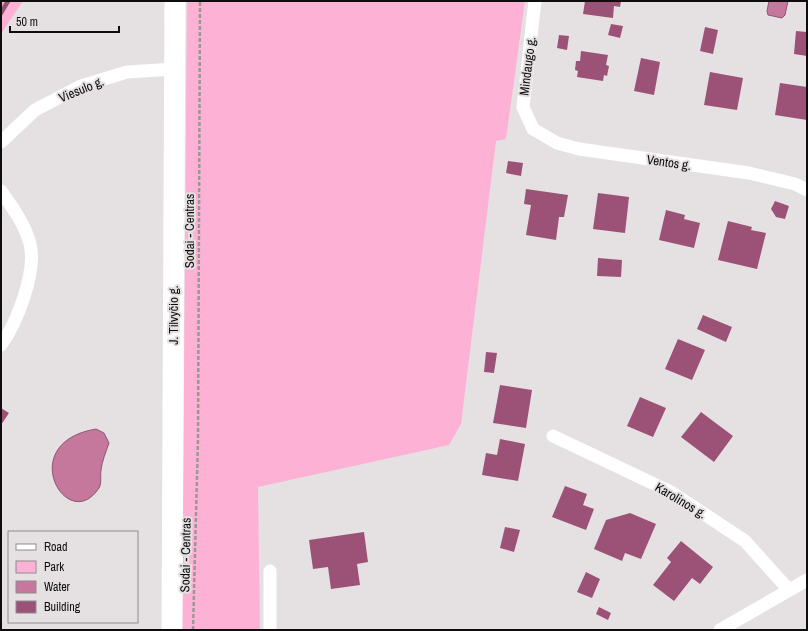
<svg xmlns="http://www.w3.org/2000/svg" width="808" height="631" viewBox="0 0 808 631" font-family="'Archivo Narrow',sans-serif">
<rect width="100%" height="100%" fill="#e5e1e2"/>
<path fill="#fdb1d4" d="M1,1h22l-22,33z
M187,1h338l-19,138 -10,2 -35,283 -12,21 -191,42 2,143h-78z"/>
<path fill="#c5779c" stroke="#8e5771" d="M769,1h19l-3,14 -3,3 -14,-3 -1,-4z
M96,429l8,4 5,10c-3,9 -7,18 -8,27 -1,6 1,13 -2,18 -31,48 -86,-45 -3,-59z"/>
<g fill="none" stroke-linecap="round" stroke-linejoin="round">
<path stroke="#8e5771" stroke-width="4.5" d="M1,13l7,-12"/>
</g>
<path fill="#9c5276" d="M585,1h36l-1,6 -6,-1 -1,12 -30,-4z
M611,24l12,2 -3,12 -12,-3z
M705,27l13,3 -5,24 -13,-3z
M796,31l11,1v24l-13,-2z
M559,35l10,1 -2,14 -10,-2z
M581,51l27,4 -2,10 3,1 -2,10 -3,-1 -1,6 -26,-4 1,-6 -3,-1 1,-9h4z
M641,58l19,4 -6,33 -20,-4z
M710,72l33,6 -6,32 -33,-5z
M780,83l27,4v33l-32,-5z
M508,161l15,2 -2,13 -15,-3z
M526,189l42,6 -4,22h-5l-3,23 -30,-5 5,-30 -7,-1z
M598,193l31,4 -4,36 -32,-4z
M775,201l14,5 -4,13 -9,-2 -5,-8z
M666,210l19,5 -1,4 16,4 -6,25 -35,-8z
M728,221l24,6 -1,3 15,3 -9,36 -39,-9z
M598,258l24,2 -1,17 -24,-1z
M703,315l29,12 -6,15 -29,-13z
M678,339l27,11 -13,30 -27,-11z
M486,352l11,1 -3,20 -10,-1z
M500,385l32,5 -6,38 -33,-5z
M640,397l26,11 -13,29 -26,-11z
M1,408l8,5 -8,12z
M701,412l32,24 -19,26 -33,-25z
M500,439l25,5 -7,37 -36,-6 4,-22 11,2z
M565,486l22,8 -4,11 11,4 -8,21 -34,-13z
M630,513l26,11 -15,35 -16,-6 -3,8 -28,-12 12,-29z
M505,527l15,3 -6,22 -14,-4z
M364,532l4,30 -11,2 3,21 -29,4 -3,-22 -15,2 -4,-29z
M681,541l32,26 -13,17 -8,-6 -18,23 -21,-16 18,-23 -4,-4z
M586,572l14,7 -8,19 -15,-6z
M599,607l12,6 -3,7 -12,-6z"/>
<g fill="none" stroke-linecap="round" stroke-linejoin="round">
<path stroke="#9a9797" stroke-width="2.5" stroke-dasharray="4 2" stroke-linecap="butt" d="M193,630l5,-191 2,-438"/>
<path stroke="#fff" stroke-width="13" d="M535,1l-12,106 10,22 24,14 22,6 170,24 46,11 12,6
M1,142l34,-32 46,-24 46,-14 48,-3
M1,191c11,16 24,33 29,53 7,27 -13,79 -29,101
M553,436l118,56 74,49 44,49
M270,571v59
M720,630l87,-50"/>
<path stroke="#fff" stroke-width="21" d="M172,630l3,-629"/>
</g>
<g text-anchor="middle" stroke-width="4" stroke-linejoin="round" paint-order="stroke">
<g font-size="13" fill="#0e0d0d" stroke="#e5e1e2">
<text transform="translate(527 66) rotate(-83)" y="5">Mindaugo g.</text>
<text transform="translate(81 89) rotate(-22)" y="5">Viesulo g.</text>
<text transform="translate(669 162) rotate(8)" y="5">Ventos g.</text>
<text transform="translate(189 231) rotate(-90)" y="5">Sodai - Centras</text>
<text transform="translate(173 315) rotate(-90)" y="5">J. Tilvyčio g.</text>
<text transform="translate(681 500) rotate(31)" y="5">Karolinos g.</text>
<text transform="translate(185 555) rotate(-89)" y="5">Sodai - Centras</text>
</g>
</g>
<rect width="808" height="631" fill="none" stroke="#0e0d0d" stroke-width="4"/>
<rect x="8" y="531" width="130" height="92" fill="#e5e1e2" stroke="#8f8c8d"/>
<rect x="16" y="544" width="20" height="6" fill="#ffffff" stroke="#8f8c8d"/>
<text x="44" y="551" font-size="12" fill="#0e0d0d">Road</text>
<rect x="16" y="561" width="20" height="12" fill="#fdb1d4" stroke="#8f8c8d"/>
<text x="44" y="571" font-size="12" fill="#0e0d0d">Park</text>
<rect x="16" y="581" width="20" height="12" fill="#c5779c" stroke="#8f8c8d"/>
<text x="44" y="591" font-size="12" fill="#0e0d0d">Water</text>
<rect x="16" y="601" width="20" height="12" fill="#9c5276" stroke="#8f8c8d"/>
<text x="44" y="611" font-size="12" fill="#0e0d0d">Building</text>
<path d="M10 26v6h109v-6" fill="none" stroke="#0e0d0d" stroke-width="2"/>
<text x="16" y="26" font-size="12" fill="#0e0d0d" stroke="#e5e1e2" stroke-width="3" paint-order="stroke">50 m</text>
</svg>
